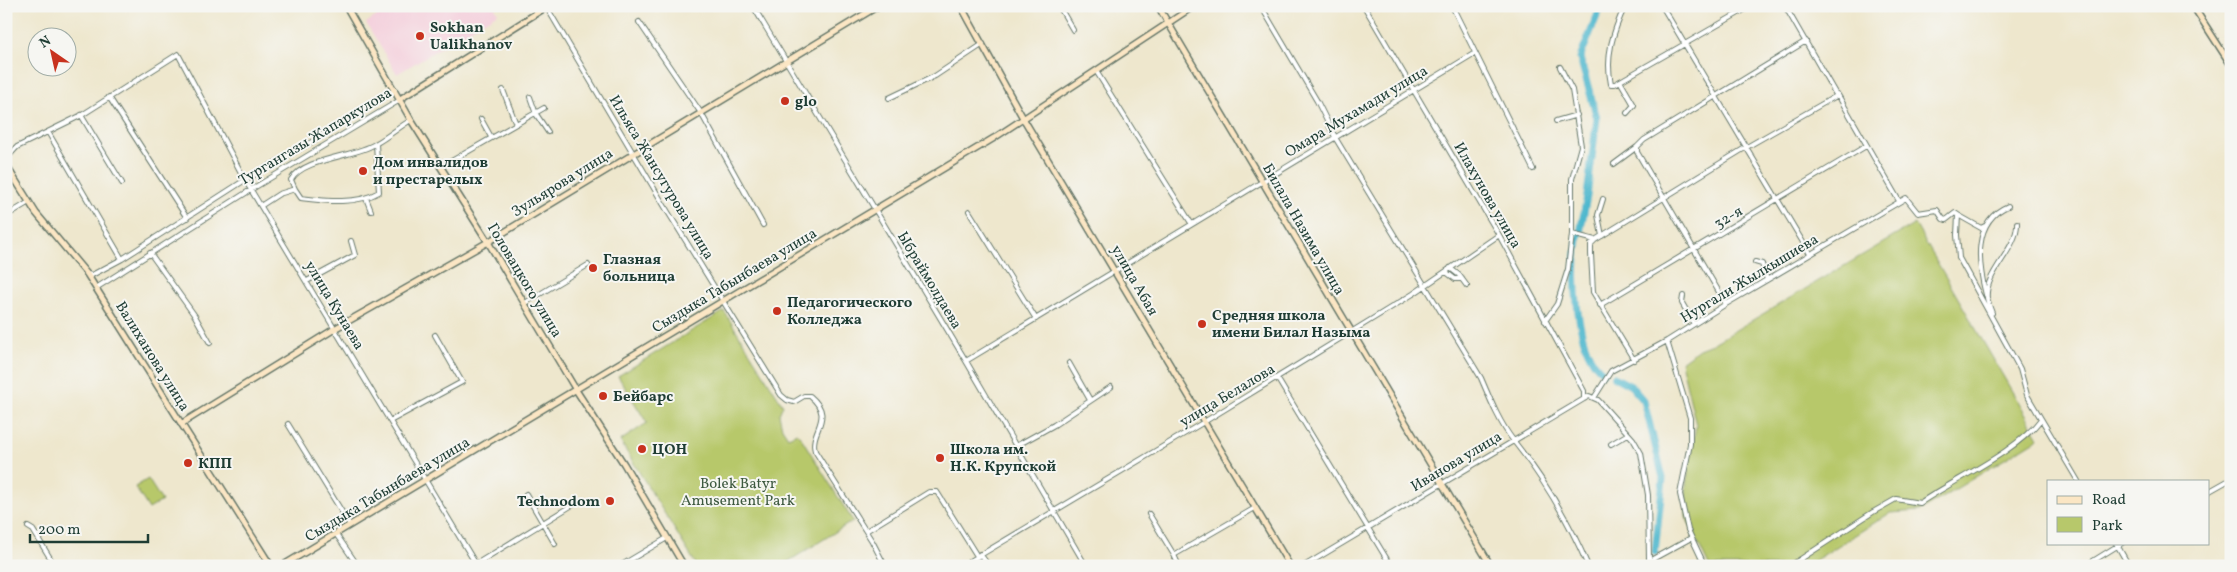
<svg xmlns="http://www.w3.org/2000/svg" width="2237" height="572" viewBox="0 0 2237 572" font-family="Vollkorn,serif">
<rect width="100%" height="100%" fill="#f6f6f2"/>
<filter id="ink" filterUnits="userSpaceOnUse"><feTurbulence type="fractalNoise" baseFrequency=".02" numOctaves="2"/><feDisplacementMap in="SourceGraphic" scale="10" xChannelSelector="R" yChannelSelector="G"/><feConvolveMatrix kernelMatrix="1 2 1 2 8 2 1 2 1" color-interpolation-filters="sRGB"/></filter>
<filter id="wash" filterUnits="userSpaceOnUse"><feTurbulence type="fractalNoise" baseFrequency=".0096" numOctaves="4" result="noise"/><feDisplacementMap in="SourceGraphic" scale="20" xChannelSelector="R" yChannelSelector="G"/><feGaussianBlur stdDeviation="1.12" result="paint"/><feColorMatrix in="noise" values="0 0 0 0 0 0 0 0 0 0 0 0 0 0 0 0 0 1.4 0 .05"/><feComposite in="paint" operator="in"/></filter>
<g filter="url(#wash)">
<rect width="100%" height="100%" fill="#eee7cd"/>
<path fill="#f4cfdc" d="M392,6h102l4,7 -101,61 -31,-51z"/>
<path fill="#b7c86b" stroke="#6b8250" d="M1915,224l124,214 -119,73 -30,2 -84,53h-97l-23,-49v-32l10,-60 -15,-63 18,-13 13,-5z
M724,311l59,94 -4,9 3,14 6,9 9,-4 3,3 53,85 -72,45h-84l-77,-125 27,-18 -29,-47z
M148,479l14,22 -13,8 -14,-22z"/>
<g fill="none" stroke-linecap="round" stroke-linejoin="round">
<path stroke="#50b8ce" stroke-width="7" d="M1580,233l7,-37 10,-78 -17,-60 21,-52
M1578,239c-6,32 -3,114 25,133
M1614,377l17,9 13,15 19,77 -8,74
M1652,566v-1"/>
</g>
</g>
<g filter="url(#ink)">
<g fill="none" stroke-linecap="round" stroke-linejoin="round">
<defs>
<path id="street" d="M546,6l122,206 113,183 6,5 7,2 10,-6h6c26,22 -1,34 5,55l57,90 13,25
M753,6l213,355 120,205
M1059,6l14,24
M1261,6l56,95 19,38 145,239c9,21 18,44 32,62 30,38 56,81 75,126
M1364,6l135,229 85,156v8
M1452,6l81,163
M1625,6c-12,26 -20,50 -14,78h4l136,-78
M1662,6l148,248
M1785,6l50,87 3,2 61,106
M639,22l62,91 62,112
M1096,71l95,152
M1620,81l14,24 -7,8
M503,90l13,34
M109,97l78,121
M530,97l6,17 12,18
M889,98l46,-22 48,-32
M81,115l41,68
M481,119l10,18
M1556,121l21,-6
M48,132l74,127
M1637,152v-5l7,-7 162,-99
M1637,152l89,152
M6,159l11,-12 65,-32 96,-61 67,126 232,386
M1614,164l23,-17
M441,167l103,-59
M295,189l6,9c25,3 56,7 78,-6l-3,-48
M366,198l5,13
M262,205l17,-11 16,-5 -4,-9c12,-22 64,-23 84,-36 13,-7 24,-17 36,-24
M969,211l67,108
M1958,215l23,13 4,-2
M6,216l23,-14
M1572,234l23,6
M1602,236l-4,-21 5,-16
M150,253l45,63 15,27
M1755,262l7,2 5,16
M1450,268l9,7 8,11
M1446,272l9,7h7
M87,274l5,1 30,-16 123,-79 70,-40 80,-50
M307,281l48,-26 -4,-14
M96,288l156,-99 148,-89
M1986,295c-8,-31 -14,-74 22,-89
M1683,296l-1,7 12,21
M525,303l63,-38
M1600,305l266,-159
M1992,313c-2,-5 -4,-10 -5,-15 -3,-25 31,-49 30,-75
M1545,321l12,-17 11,-35 4,-35v-55l9,-33 -9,-56 -12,-23
M1667,341l23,77v26l-10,50 8,36 17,36
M1634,360l-41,-68 -2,-38v-10l4,-4 150,-92 93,-53
M966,361l509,-308
M1069,363l21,37
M1277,378l114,188
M1594,398l17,-27 56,-30 59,-37 180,-106 12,15 19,-3 6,9 3,1 9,-7 3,2 -1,20 2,23 61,111 7,26 51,86
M390,421l72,-39 -27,-47
M288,424l62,101
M1611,444l17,-10
M1016,446l38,-21 57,-38
M2208,492l23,-13
M526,494l29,50
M1149,514l25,41 81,-47
M28,527l5,3 22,36
M866,531l63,-39h8l40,64
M336,534l22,32
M2116,543l13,23
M980,554l9,12
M1174,555l5,11
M476,564l98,-60
M620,566l47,-28
M962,566l242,-144 209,-128 86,-59
M1304,566l285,-170 9,4 35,39 8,14 7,42 1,65
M1640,566l51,-28
M1790,566l83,-54 23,-13 24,4c35,-24 97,-51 121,-84
M2085,566l37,-23"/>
<path id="secondary" d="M346,6l65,114 77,122 88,148 48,74 60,102
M961,6l62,112 267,448
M1158,6l333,560
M2193,6l38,59
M400,99l148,-93
M6,165l30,48 51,61 184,292
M181,424l155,-96 152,-86 390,-236
M282,566l712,-428 200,-132"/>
</defs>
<use href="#street" stroke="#67786a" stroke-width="6"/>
<use href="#secondary" stroke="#67786a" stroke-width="8"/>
<use href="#street" stroke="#fff" stroke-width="4"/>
<use href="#secondary" stroke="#fbe6c4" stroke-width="5"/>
</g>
</g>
<g fill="#c8321e" stroke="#f6f6f2" stroke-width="2">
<circle cx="420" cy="36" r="5"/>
<circle cx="785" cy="101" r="5"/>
<circle cx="363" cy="171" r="5"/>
<circle cx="593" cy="268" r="5"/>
<circle cx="777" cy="311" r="5"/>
<circle cx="1202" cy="324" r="5"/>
<circle cx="603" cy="396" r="5"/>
<circle cx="642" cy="449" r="5"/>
<circle cx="940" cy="458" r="5"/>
<circle cx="188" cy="463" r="5"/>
<circle cx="610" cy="501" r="5"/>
</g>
<g text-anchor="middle" stroke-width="4" stroke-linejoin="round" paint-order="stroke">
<g font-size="15" font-weight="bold" fill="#1f3d34" stroke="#f6f6f2" text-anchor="start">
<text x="430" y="32">Sokhan<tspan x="430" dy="17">Ualikhanov</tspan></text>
<text x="795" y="106">glo</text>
<text x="373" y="167">Дом инвалидов<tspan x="373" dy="17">и престарелых</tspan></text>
<text x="603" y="264">Глазная<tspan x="603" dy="17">больница</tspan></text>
<text x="787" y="307">Педагогического<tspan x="787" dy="17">Колледжа</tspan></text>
<text x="1212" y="320">Средняя школа<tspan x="1212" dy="17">имени Билал Назыма</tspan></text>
<text x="613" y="401">Бейбарс</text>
<text x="652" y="454">ЦОН</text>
<text x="950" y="454">Школа им.<tspan x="950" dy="17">Н.К. Крупской</tspan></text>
<text x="198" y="468">КПП</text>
<text x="600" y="506" text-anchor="end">Technodom</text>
</g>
<g font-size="15" fill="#1f3d34" stroke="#f6f6f2">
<text transform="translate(1356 111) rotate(-31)" y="5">Омара Мухамади улица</text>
<text transform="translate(315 136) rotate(-31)" y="5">Тургангазы Жапаркулова</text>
<text transform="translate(662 177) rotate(59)" y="5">Ильяса Жансугурова улица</text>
<text transform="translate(562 182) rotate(-32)" y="5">Зульярова улица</text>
<text transform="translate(1488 195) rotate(60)" y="5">Илахунова улица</text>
<text transform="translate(1728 217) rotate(-31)" y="5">32-я</text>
<text transform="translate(1304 229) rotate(60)" y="5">Билала Назима улица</text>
<text transform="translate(1749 278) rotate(-31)" y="5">Нургали Жылкышиева</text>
<text transform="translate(525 280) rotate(59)" y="5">Головацкого улица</text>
<text transform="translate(734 280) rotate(-31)" y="5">Сыздыка Табынбаева улица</text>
<text transform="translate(930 280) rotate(59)" y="5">Ыбраймолдаева</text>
<text transform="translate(1135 280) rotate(60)" y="5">улица Абая</text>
<text transform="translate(335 305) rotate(59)" y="5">улица Кунаева</text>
<text transform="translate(153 356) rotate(58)" y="5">Валиханова улица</text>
<text transform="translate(1227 395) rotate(-31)" y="5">улица Белалова</text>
<text transform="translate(1456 461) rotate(-31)" y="5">Иванова улица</text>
<text transform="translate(387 489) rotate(-31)" y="5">Сыздыка Табынбаева улица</text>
</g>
<g font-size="15" fill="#3d593f" stroke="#f6f6f2">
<text x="738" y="488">Bolek Batyr<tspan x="738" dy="17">Amusement Park</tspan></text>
</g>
</g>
<rect width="2237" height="572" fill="none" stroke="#f6f6f2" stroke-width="25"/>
<rect x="2047" y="480" width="162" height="65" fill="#f6f6f2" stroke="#a0aca6"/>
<rect x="2057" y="496" width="25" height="8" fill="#fbe6c4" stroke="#a0aca6"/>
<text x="2092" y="504" font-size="15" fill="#1f3d34">Road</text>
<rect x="2057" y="517" width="25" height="15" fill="#b7c86b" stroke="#a0aca6"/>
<text x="2092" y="530" font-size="15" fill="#1f3d34">Park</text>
<g transform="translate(52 52) rotate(326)"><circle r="24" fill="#f6f6f2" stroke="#a0aca6"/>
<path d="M0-4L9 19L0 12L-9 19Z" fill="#c8321e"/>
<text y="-8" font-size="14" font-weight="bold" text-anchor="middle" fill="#1f3d34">N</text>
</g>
<path d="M30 534v8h118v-8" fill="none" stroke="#1f3d34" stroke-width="2.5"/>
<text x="38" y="534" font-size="15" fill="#1f3d34" stroke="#f6f6f2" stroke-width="4" paint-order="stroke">200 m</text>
</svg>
